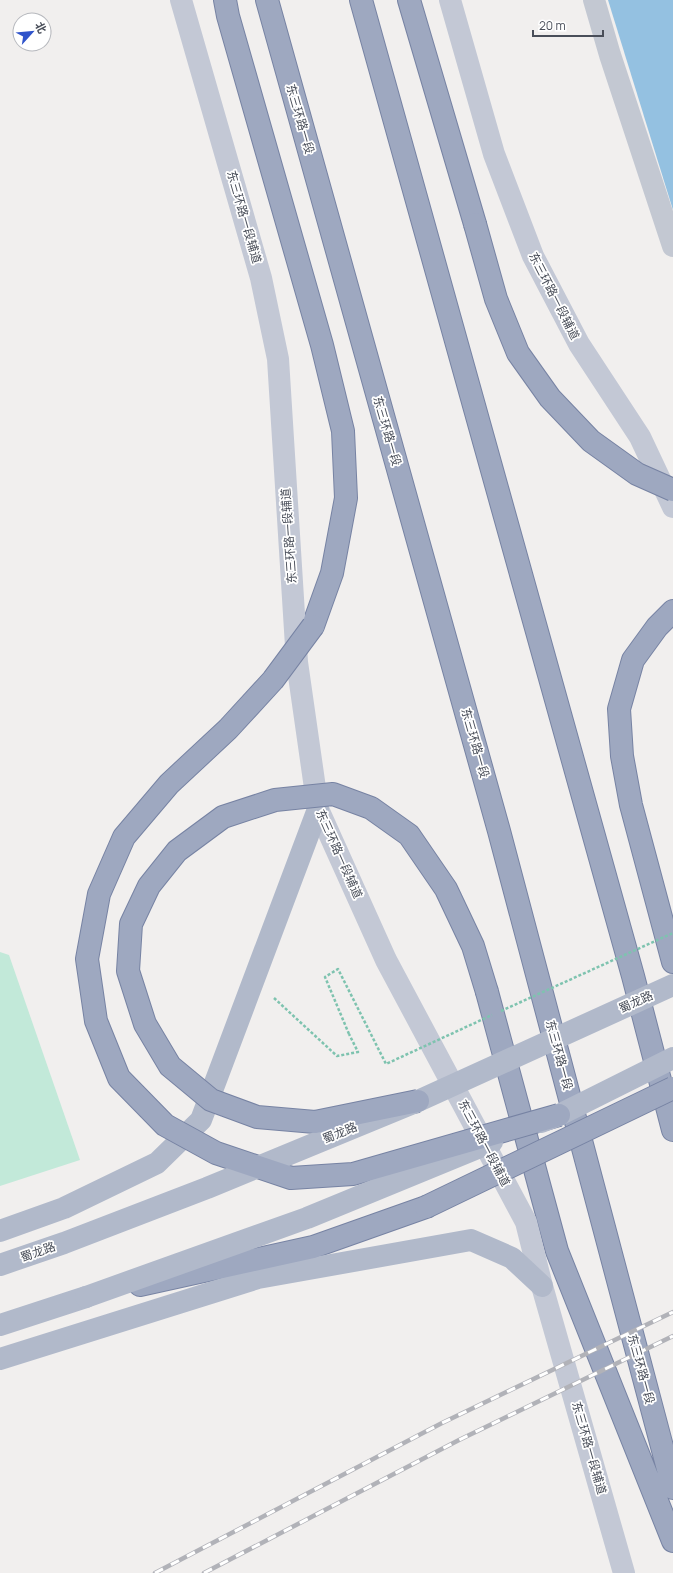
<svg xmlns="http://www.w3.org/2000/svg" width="673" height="1573" viewBox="0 0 673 1573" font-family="Manrope,'Noto Sans SC',sans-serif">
<rect width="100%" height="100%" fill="#f1efee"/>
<path fill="#c2e9d9" d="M0,952l9,3 71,205 -80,26z"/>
<path fill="#94c1e1" d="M608,0h65v210z"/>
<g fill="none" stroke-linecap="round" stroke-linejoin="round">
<defs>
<path id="trunk" d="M225,0l3,16 94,329 21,86 3,67 -14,75 -19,53
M267,0l232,831 174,657
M361,0l272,976 40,154
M409,0l66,224
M673,611l-16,16 -24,33 -14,49 3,47 9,49 42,157
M487,992l70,259 116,290
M140,1285l173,-38 113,-40"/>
</defs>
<use href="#trunk" stroke="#7783a3" stroke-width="24"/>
<path stroke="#7ec3af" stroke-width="2.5" stroke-dasharray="3 2" stroke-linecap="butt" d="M274,998l63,58 21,-4 -9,-18"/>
<path stroke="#c3c8d2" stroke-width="22" d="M594,0l16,55 63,191"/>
<path stroke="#c3c8d5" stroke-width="22" d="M181,0l80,278 17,81 19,303 21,147 68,151 140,262 16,64 82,287
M450,0l44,154 39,102 46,88 61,93 33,70"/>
<path stroke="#b1b9ca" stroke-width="22" d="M0,1231l64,-23 93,-45 44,-43 117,-311
M0,1325l86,-28
M0,1359l258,-81 213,-38 41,18 30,28"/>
<use href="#trunk" stroke="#9ea8c0" stroke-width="22"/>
<defs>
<path id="rail" d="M155,1573l287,-150 231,-111
M204,1573l255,-133 214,-104"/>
</defs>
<use href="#rail" stroke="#b1b2b8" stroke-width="4.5"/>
<use href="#rail" stroke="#fff" stroke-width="3" stroke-dasharray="9" stroke-linecap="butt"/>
<defs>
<path id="trunk-bridge" d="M475,224l21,75 22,54 32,45 41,43 46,33 36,16
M313,626l-40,54 -45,49 -59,55 -45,53 -25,57 -12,65 9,62 23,57 46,47 51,28 75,25 62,-4 206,-59
M418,1101l-103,21 -58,-5 -46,-17 -41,-34 -25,-42 -17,-53 3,-47 18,-38 28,-35 46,-34 52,-17 58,-6 38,14 38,27 37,54 27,57 14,46
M426,1207l247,-119"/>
</defs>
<use href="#trunk-bridge" stroke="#7783a3" stroke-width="24" stroke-linecap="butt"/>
<path stroke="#7ec3af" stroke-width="2.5" stroke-dasharray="3 2" stroke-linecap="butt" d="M501,1011l172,-78
M349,1034l-24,-57 13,-8 48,95 106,-49"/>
<path stroke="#b1b9ca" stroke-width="22" d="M541,1122l18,-7 114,-57
M0,1265l64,-22 143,-55 211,-87 255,-116
M86,1297l221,-79 185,-76"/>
<use href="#trunk-bridge" stroke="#9ea8c0" stroke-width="22"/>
</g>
<g text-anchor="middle" stroke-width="3.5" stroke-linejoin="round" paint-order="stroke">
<g font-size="12" fill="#494e59" stroke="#fff">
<text transform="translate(300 119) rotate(74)" y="4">东三环路一段</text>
<text transform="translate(244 217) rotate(74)" y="4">东三环路一段辅道</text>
<text transform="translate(554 296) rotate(63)" y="4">东三环路一段辅道</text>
<text transform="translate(387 431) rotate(74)" y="4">东三环路一段</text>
<text transform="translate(289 536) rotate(-94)" y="4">东三环路一段辅道</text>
<text transform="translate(475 743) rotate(74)" y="4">东三环路一段</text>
<text transform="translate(339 854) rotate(66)" y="4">东三环路一段辅道</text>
<text transform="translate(636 1002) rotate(-24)" y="4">蜀龙路</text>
<text transform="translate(559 1055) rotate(75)" y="4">东三环路一段</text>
<text transform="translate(340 1133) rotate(-22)" y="4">蜀龙路</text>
<text transform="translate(484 1143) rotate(62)" y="4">东三环路一段辅道</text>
<text transform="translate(38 1252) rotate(-19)" y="4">蜀龙路</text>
<text transform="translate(641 1369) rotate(75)" y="4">东三环路一段</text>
<text transform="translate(589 1448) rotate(74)" y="4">东三环路一段辅道</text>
</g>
</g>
<g transform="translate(32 32) rotate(63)"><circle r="19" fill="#ffffff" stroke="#b6b8bd"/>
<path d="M0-3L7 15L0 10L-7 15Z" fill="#2f53ca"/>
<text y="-6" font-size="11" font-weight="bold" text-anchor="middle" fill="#494e59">北</text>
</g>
<path d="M533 30v6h70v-6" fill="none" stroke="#494e59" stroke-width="2"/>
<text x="539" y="30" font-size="12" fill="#494e59" stroke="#ffffff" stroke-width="3" paint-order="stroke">20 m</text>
</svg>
